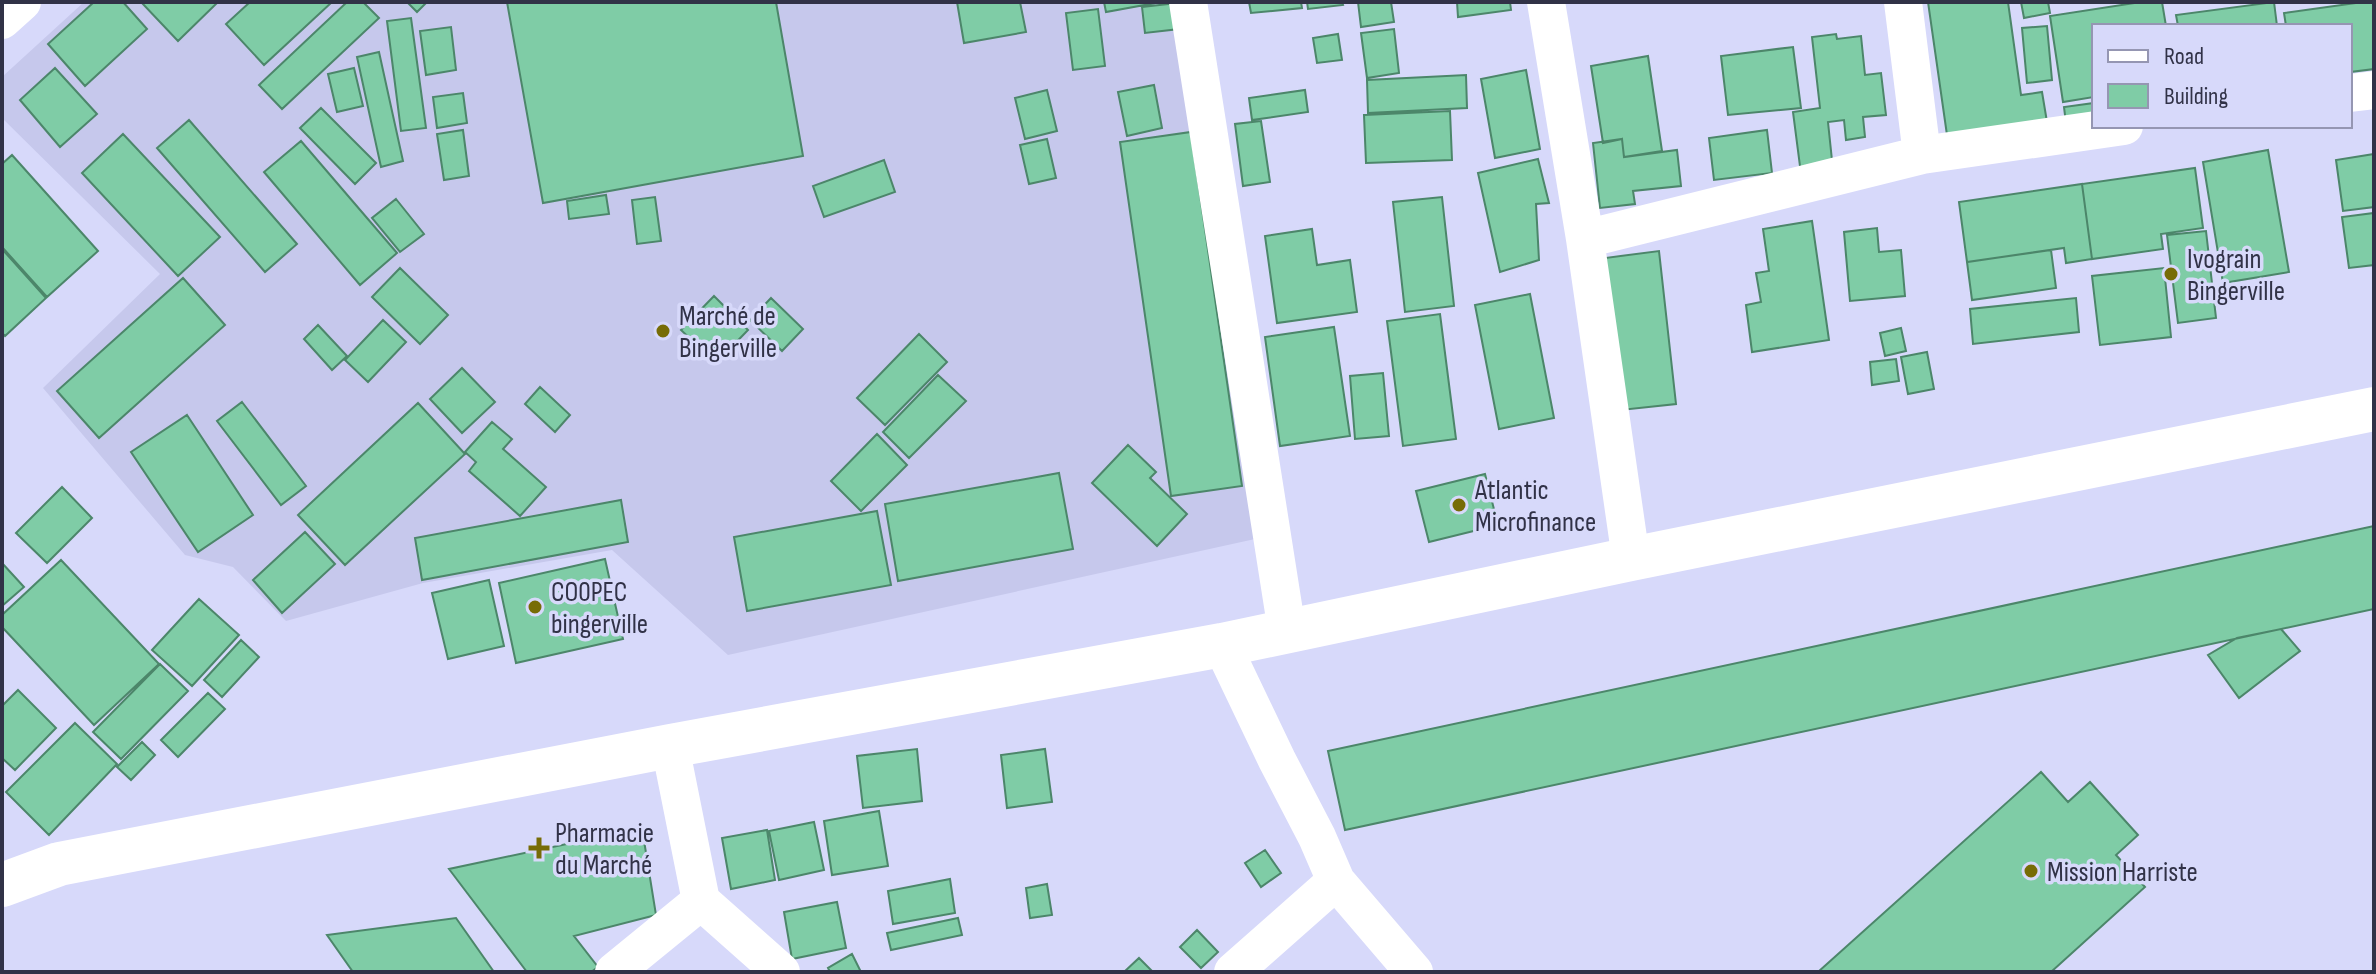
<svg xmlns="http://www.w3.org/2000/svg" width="2376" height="974" viewBox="0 0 2376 974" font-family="'Sofia Sans Condensed',sans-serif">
<rect width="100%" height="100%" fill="#d7d9fa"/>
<path fill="#c6c8ec" d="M84,2h1090l81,537 -527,116 -116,-105 -189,33 -137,38 -53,-54 -48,-12 -142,-167 117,-114 -158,-156v-41z"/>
<path fill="#7fcca6" stroke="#4c866a" stroke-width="2" d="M94,2h29l24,27 -62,57 -37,-42z
M141,2h77l-40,39z
M250,2h82l-68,63 -38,-41z
M347,2h16l16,16 -97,91 -23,-24z
M407,2h20l-10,10z
M507,2h269l27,154 -260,47z
M957,2h63l6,30 -62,11z
M1104,2h57l-55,10z
M1249,2h52l1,6 -51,5z
M1307,2h35l1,3 -35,4z
M1358,2h33l3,20 -33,5z
M1457,2h53l1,8 -53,7z
M1928,2h80l13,93 21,-3 7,42 -100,15z
M2021,2h27l2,11 -26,5z
M2141,2h21l4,24h-72v71l-31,5 -13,-86z
M2274,2l3,24h-99l-2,-11z
M2363,2h11v67l-24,3v-46h-64l-2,-13z
M1177,3l2,26 -34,4 -3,-26z
M1098,9l7,57 -32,4 -7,-57z
M411,18l15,110 -25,3 -14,-110z
M2047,26l5,54 -25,3 -5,-55z
M451,27l5,43 -30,5 -6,-44z
M1394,29l5,44 -32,5 -6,-45z
M1338,34l4,26 -25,3 -4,-25z
M1836,34l1,5 24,-3 4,39 16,-2 5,42 -23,2 2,20 -19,3 -2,-20 -16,2 5,48 -32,4 -8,-62 27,-4 -8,-71z
M1793,47l8,61 -73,7 -7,-59z
M379,52l24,109 -22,6 -24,-110z
M1648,56l14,95 -38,6 -2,-18 -19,4 -12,-77z
M55,68l42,46 -37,33 -40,-47z
M354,68l9,38 -26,6 -9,-38z
M1526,70l14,79 -45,9 -14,-79z
M1466,75l1,33 -99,5 -1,-33z
M1154,85l8,43 -35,8 -9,-44z
M1047,90l10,41 -32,8 -10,-41z
M1305,90l3,22 -56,8 -3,-22z
M463,93l4,30 -30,5 -4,-31z
M2094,103v23l-27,5 -3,-24z
M321,108l55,55 -21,21 -55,-56z
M1450,111l2,49 -86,3 -2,-48z
M189,120l108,124 -32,28 -108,-124z
M1261,121l9,61 -27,4 -8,-62z
M463,130l6,46 -25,4 -7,-46z
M1767,130l5,43 -58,7 -5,-42z
M1191,132l51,354 -71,10 -51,-354z
M123,134l97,103 -42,39 -96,-103z
M1047,139l9,39 -27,6 -9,-39z
M1622,139l2,18 53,-7 4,36 -48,5 2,13 -35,4 -7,-65z
M301,141l96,112 -37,32 -96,-113z
M2268,150l21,122 -66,11 -20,-121z
M2374,154v53l-31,4 -7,-51z
M12,155l86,96 -51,46 -45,-50v-83z
M1538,159l11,44 -13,1 3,56 -39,12 -22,-99z
M884,160l11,32 -71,25 -11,-31z
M2195,168l8,60 -42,6 2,15 -71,10 -10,-75z
M2082,184l10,75 -26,4 -2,-15 -97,14 -8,-60z
M606,195l3,19 -40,5 -2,-18z
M655,197l6,44 -24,3 -5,-44z
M1442,197l12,109 -49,6 -12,-110z
M396,199l28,35 -24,18 -28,-34z
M2374,213v52l-25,3 -7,-51z
M1812,221l17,119 -77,12 -6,-47 15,-3 -5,-29 13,-2 -6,-42z
M1877,228l2,24 22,-2 4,46 -55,5 -6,-69z
M1312,229l5,36 33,-5 7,52 -80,11 -12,-87z
M2206,231l10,87 -38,5 -11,-88z
M2,249l44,49 -41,38 -3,-3z
M2051,250l5,38 -84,12 -5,-38z
M1659,251l17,153 -55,6 -16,-152z
M400,268l48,47 -28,29 -48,-47z
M2164,268l7,69 -71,8 -8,-69z
M183,278l42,47 -126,113 -42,-47z
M1530,294l24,124 -55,11 -24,-124z
M714,296l34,34 -32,33 -35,-33z
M771,298l32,31 -21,22 -32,-31z
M2076,298l3,34 -106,12 -3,-35z
M1440,314l16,125 -53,7 -16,-125z
M383,320l23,22 -38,40 -23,-22z
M318,325l29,31 -15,14 -28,-31z
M1334,327l16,109 -70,10 -15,-109z
M1901,328l5,23 -21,5 -5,-23z
M919,334l28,28 -62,63 -28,-27z
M1927,352l7,37 -26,5 -7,-37z
M1896,359l3,22 -27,4 -2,-23z
M462,368l33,34 -33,31 -32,-34z
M1383,373l6,63 -34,3 -5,-63z
M938,375l28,26 -57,57 -26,-26z
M540,387l30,28 -15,17 -30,-28z
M242,402l64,84 -25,19 -64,-84z
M418,403l47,51 -120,111 -47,-50z
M187,415l66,100 -55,37 -67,-100z
M492,422l20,17 -9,10 43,38 -26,29 -51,-45 7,-9 -11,-10z
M877,434l30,31 -46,46 -30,-30z
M1128,445l28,27 -6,6 37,36 -30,32 -65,-63z
M1059,473l14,76 -175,32 -13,-77z
M1485,474l13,51 -69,17 -13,-51z
M62,487l30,31 -45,45 -31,-30z
M621,500l7,42 -206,38 -7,-42z
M877,511l14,74 -144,26 -13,-74z
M2374,526v83l-1029,221 -17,-79z
M305,532l30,32 -53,49 -29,-33z
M605,559l18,80 -107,24 -17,-80z
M61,560l98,104 -65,61 -92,-98v-12z
M2,563l22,24 -22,19z
M489,580l15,66 -56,13 -16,-66z
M199,599l40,36 -47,51 -40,-36z
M2281,629l19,22 -61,47 -31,-43 29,-17z
M241,640l18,17 -37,40 -18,-17z
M160,664l28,27 -67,68 -28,-27z
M18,690l38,38 -41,42 -13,-12v-52z
M208,693l17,16 -47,48 -17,-17z
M75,723l42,41 -68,71 -43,-43z
M142,742l13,13 -24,25 -14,-13z
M917,749l5,52 -59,7 -6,-52z
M1045,749l7,53 -45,6 -6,-53z
M2041,772l27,30 22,-20 48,53 -22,20 29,32 -94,85h-233z
M879,811l9,55 -56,9 -8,-54z
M814,822l10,48 -45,10 -10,-49z
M642,828l14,87 -82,21 24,31 -7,5h-64l-78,-103z
M767,830l8,50 -44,9 -9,-51z
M1265,850l16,23 -20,14 -16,-24z
M950,879l5,34 -62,11 -5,-33z
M1047,884l5,31 -22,3 -4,-30z
M837,902l9,46 -54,11 -8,-47z
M456,918l38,54h-141l-26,-37z
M958,918l4,17 -71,15 -4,-17z
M1197,930l21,22 -17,16 -21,-21z
M852,954l9,18h-31l-2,-4z
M1139,958l14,14h-29z"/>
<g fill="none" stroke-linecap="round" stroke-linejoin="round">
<path stroke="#fff" stroke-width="38" d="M1188,2l99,629
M1546,2l39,237 46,320
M1903,2l19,153
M2,20l20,-18
M2350,93l24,-3
M1585,239l337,-84 202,-29
M1222,645l55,115 40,77 19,44 78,91
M670,746l31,155 80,71
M614,972l87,-71
M1233,972l103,-91"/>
<path stroke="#fff" stroke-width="44" d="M2,885l57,-21 611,-118 552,-101 409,-86 743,-150"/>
</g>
<g fill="#776c06" stroke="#d7d9fa" stroke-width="3">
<circle cx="2171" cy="274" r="8"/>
<circle cx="663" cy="331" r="8"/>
<circle cx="1459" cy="505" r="8"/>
<circle cx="535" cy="607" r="8"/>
<path d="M535 836h8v8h8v8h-8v8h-8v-8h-8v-8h8z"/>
<circle cx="2031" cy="871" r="8"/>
</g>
<g text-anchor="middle" stroke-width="7" stroke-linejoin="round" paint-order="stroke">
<g font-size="28" fill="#313247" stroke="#d7d9fa" text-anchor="start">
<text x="2187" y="268">Ivograin<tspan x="2187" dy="32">Bingerville</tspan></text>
<text x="679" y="325">Marché de<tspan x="679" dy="32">Bingerville</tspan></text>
<text x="1475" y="499">Atlantic<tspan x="1475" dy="32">Microfinance</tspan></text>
<text x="551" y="601">CO0PEC<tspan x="551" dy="32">bingerville</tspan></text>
<text x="555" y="842">Pharmacie<tspan x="555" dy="32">du Marché</tspan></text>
<text x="2047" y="881">Mission Harriste</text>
</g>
</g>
<rect width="2376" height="974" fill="none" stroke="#313247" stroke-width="8"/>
<rect x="2092" y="24" width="260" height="104" fill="#d7d9fa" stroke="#9596b2" stroke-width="2"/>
<rect x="2108" y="50" width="40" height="12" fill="#ffffff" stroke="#9596b2" stroke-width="2"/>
<text x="2164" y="64" font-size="24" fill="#313247">Road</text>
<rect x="2108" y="84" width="40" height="24" fill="#7fcca6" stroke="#9596b2" stroke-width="2"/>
<text x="2164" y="104" font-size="24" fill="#313247">Building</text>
</svg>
